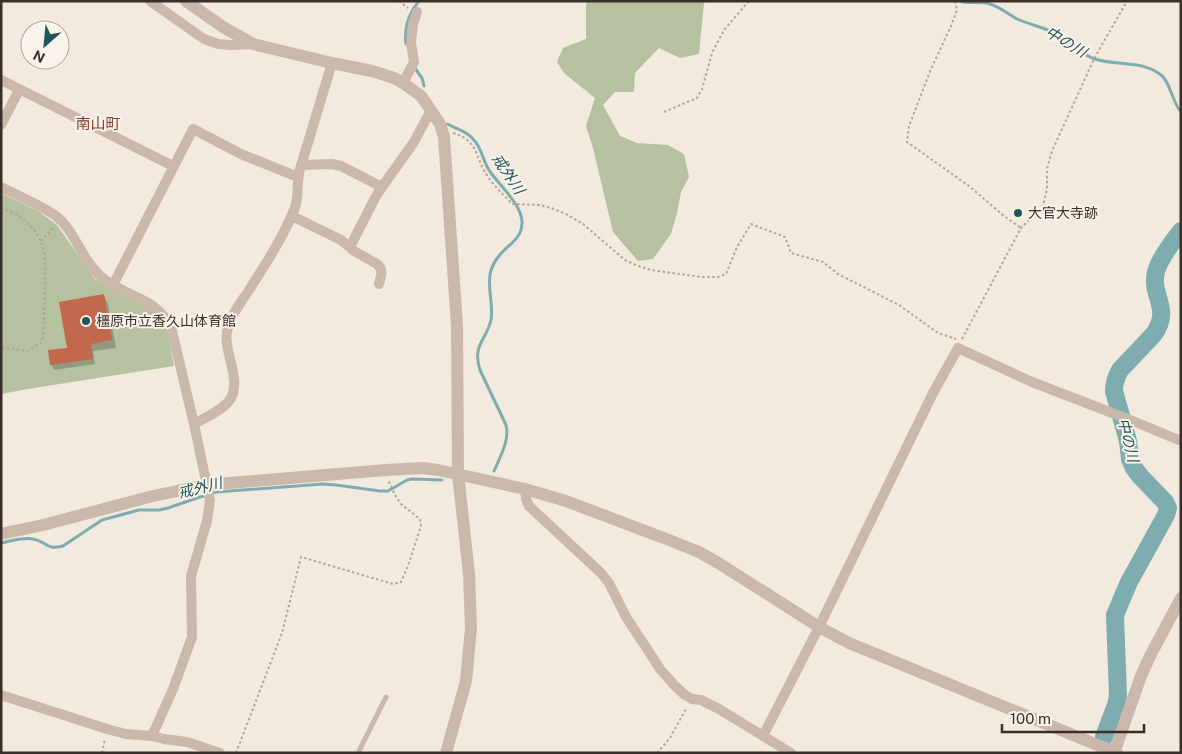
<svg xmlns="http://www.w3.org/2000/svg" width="1182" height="754" viewBox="0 0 1182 754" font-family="'Public Sans','Noto Sans JP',sans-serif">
<rect width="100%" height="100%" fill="#f2e9df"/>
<path fill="#b6c19f" d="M587,1h121l-4,2 -5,51 -19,4 -21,-10 -24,25 -1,19h-19l-12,13 17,31 17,7 31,2 16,9 5,23 -8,15 -4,21 -6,21 -18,25 -15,2 -25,-29 -20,-84 -7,-22 9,-28 -31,-25 -7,-11 6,-14 23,-9v-35z
M1,193l37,18 19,14 38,54 26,15 35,16 11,17 7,39 -140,22 -33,6z"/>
<path fill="#0003" d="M104,296l4,8 8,44 -23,3 2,13 -41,6 -3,-6 17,-16z"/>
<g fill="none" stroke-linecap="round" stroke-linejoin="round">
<path stroke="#7fadaf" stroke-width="3" d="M960,1c10,4 20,-1 30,3 10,3 18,10 27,15 11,5 22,7 33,12 16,7 28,23 45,28 21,7 48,1 66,16 10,8 11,27 20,37
M406,44c-2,-16 2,-30 13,-43
M414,67l8,11 2,8
M447,124c16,7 27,10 34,28 3,7 5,15 10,21 14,19 48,46 21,70 -9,8 -17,15 -21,27 -5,16 3,33 0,50 -5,21 -19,25 -11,50l26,55c4,15 -6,32 -12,46
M1,543c10,-2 22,-6 32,-4 14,2 13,12 30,7l39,-26 37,-10h20l9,-2 29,-10 19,-6 107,-8 13,1 44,6h8l19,-11 5,-1 30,1"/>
<path stroke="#7fadaf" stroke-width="18" d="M1104,737l12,-32 2,-9 -3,-81 14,-33 37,-67 2,-7 -3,-6 -25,-26 -6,-8 -4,-9 -2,-18 -14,-50c0,-8 2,-14 6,-21l34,-36c18,-26 -4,-38 2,-62 3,-12 17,-31 25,-41"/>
</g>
<path fill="#c2684d" d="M104,294l8,46 -21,4 2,15 -43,6 -2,-15 19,-2 -8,-46z"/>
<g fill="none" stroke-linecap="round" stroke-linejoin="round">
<path stroke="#b6a395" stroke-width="2" stroke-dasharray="2.5 2.5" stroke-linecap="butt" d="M399,1l9,7
M955,1l2,9 -6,16 -20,43 -22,57 -2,16 62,44 35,30 17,12
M664,112l33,-14 5,-9 10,-36 12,-23 25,-29
M453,133c26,7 22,26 35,44 7,10 16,18 24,27l28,1 11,3 15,6 17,10 42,36 13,6 13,4 50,7h17l8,-3 11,-27 14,-23 34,13 6,16 32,9 15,12 61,31 39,28 18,6
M1,208c26,9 42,25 44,53 1,7 0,15 0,23 0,19 -1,38 -3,58l-15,9 -26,-4
M41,241l12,-13
M962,339l59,-111 22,-22 4,-17v-20l5,-18 43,-94 32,-56
M102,753l3,-14
M236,753l46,-120 19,-76 92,27 8,-2 8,-19 12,-37 -1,-7 -19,-15 -6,-9 -7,-15
M657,753l13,-15 17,-31"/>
<path stroke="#cab9ab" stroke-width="5" d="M358,753l28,-56"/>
<path stroke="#cab9ab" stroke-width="10" d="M150,1l54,38 14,5 13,1 22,-1
M1,80l172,86
M403,83l11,-21 -3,-19 2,-19 4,-12
M1,125l18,-35
M301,165l31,-1 9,2 41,21
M1,187c17,9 40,18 55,29 20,16 26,46 48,63 25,20 56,19 68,52l22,93 16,76 -3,21 -16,55 1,61 -19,52 -21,47
M292,216l49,24 13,11 23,13c7,6 4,12 2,20
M350,247l25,-49 7,-11 32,-45 17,-32
M113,285l80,-156 48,25 57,23
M194,424c11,-6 31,-15 37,-26 11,-21 -10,-49 -3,-71 4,-15 15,-27 23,-40 16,-25 32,-50 43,-77 6,-13 2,-28 6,-41l32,-106
M525,489l1,10 3,7 72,67 8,10 17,34 27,41 7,11 15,17 10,9 7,4 9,1 18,9 72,44
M1,695l106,34 19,5 26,2 12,3 23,3 33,11
M763,736l56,-109 114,-234 25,-45 74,34 96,37 53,22"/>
<path stroke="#cab9ab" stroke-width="12" d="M186,1l37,26 30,17 79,19 40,8 22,7 9,5 18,13 5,7 14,21 4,13 13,189 1,148 11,100 2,54 -5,53 -20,72
M1,534l42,-9 110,-29 53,-11 180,-15 37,-2 15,2 87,19 41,12 103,39 30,12 21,12 99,63 30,16 268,110
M1114,753l27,-77 9,-20 31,-58"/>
</g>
<g fill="#205659" stroke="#faf3eb" stroke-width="2">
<circle cx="1018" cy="213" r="5"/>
<circle cx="86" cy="321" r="5"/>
</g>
<g text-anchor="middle" stroke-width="4" stroke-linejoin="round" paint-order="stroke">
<g font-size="14" fill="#382e2a" stroke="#faf3eb" text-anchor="start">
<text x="1028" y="218">大官大寺跡</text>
<text x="96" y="326">橿原市立香久山体育館</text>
</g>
<g font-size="15" font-style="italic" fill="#205659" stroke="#faf3eb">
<text transform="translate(1066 42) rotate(31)" y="5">中の川</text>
<text transform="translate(508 174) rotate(56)" y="5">戒外川</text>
<text transform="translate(1128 440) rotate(76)" y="5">中の川</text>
<text transform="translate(200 488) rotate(-14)" y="5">戒外川</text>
</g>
<g font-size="15" fill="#853b25" stroke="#faf3eb">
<text x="98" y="129">南山町</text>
</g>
</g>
<rect width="1182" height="754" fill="none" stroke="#382e2a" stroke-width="5"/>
<g transform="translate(45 45) rotate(207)"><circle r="24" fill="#faf3eb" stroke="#aca49e"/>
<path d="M0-4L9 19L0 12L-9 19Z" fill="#205659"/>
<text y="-8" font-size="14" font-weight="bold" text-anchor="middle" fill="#382e2a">N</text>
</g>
<path d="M1002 724v8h142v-8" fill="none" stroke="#382e2a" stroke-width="2.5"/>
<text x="1010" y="724" font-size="15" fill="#382e2a" stroke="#faf3eb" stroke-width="4" paint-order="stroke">100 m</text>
</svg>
